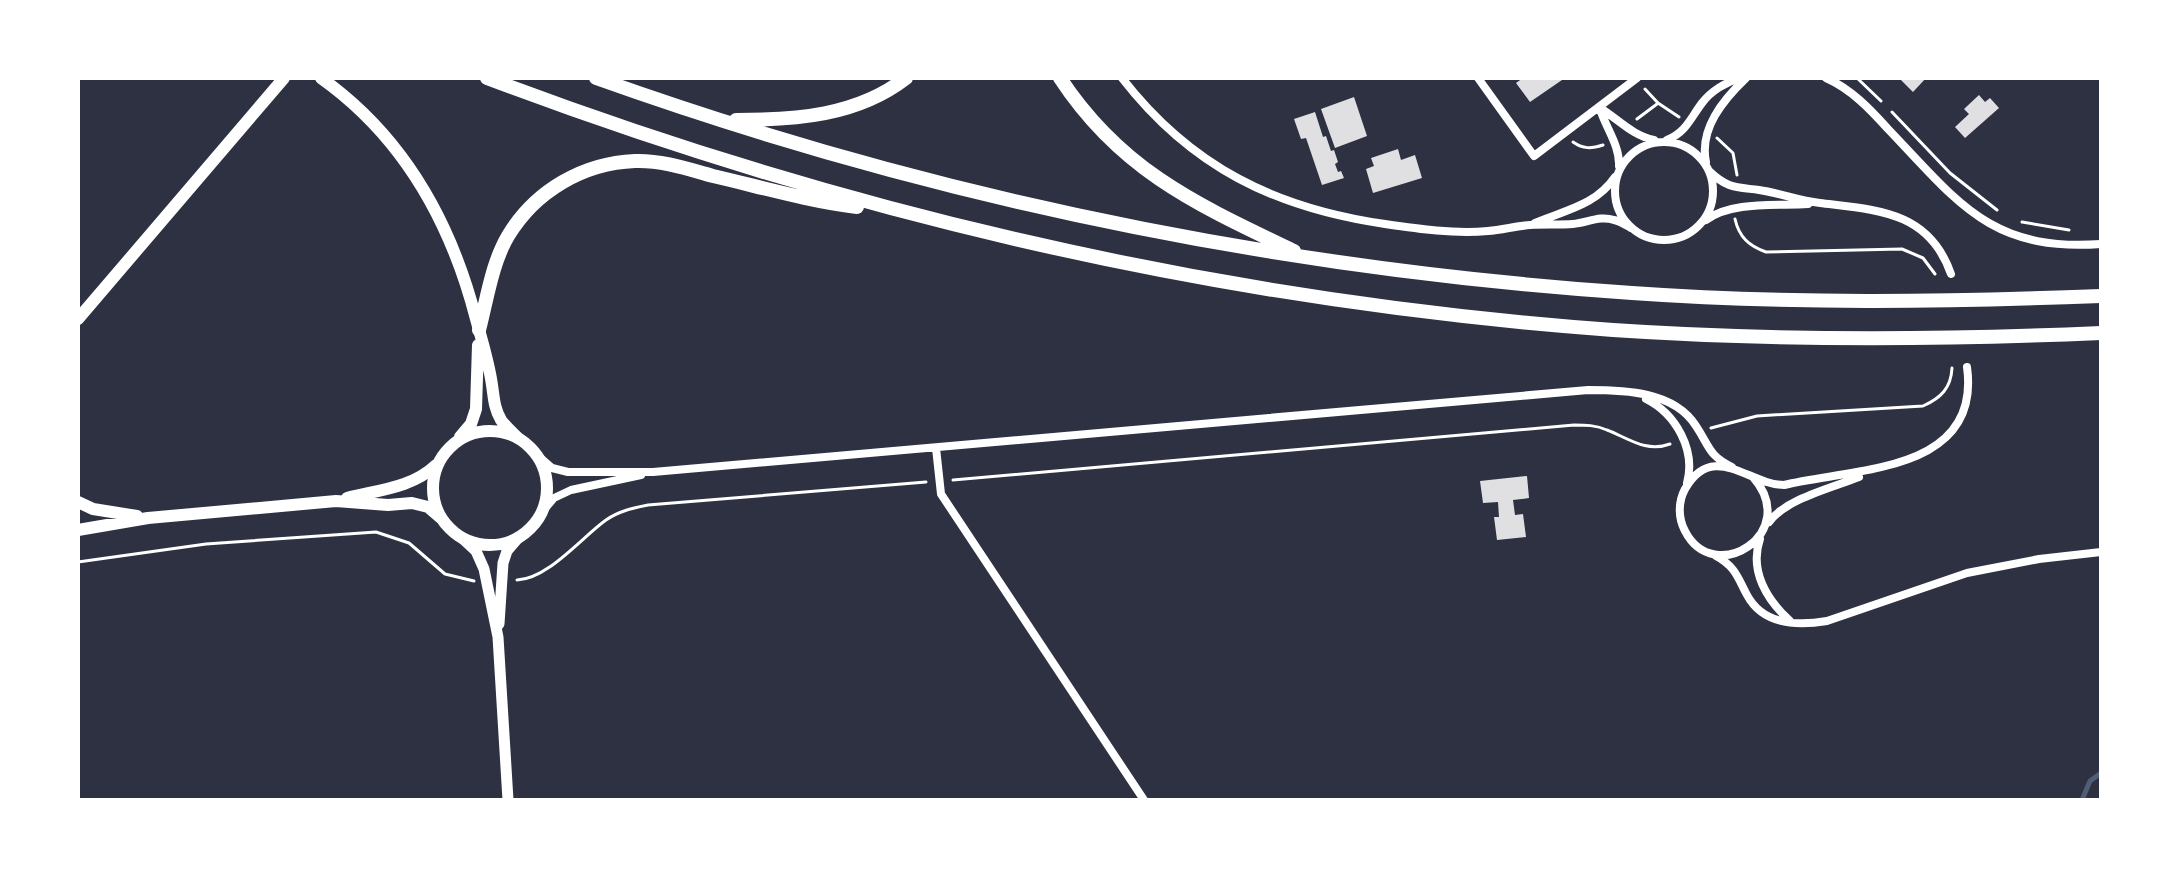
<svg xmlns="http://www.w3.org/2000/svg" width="2179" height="878" viewBox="0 0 2179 878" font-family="Lato,sans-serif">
<rect width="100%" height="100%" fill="#2d3142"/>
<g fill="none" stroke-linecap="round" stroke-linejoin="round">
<path stroke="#4f5d75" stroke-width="5" d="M2082,800l8,-19 11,-8"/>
</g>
<path fill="#e0e0e3" d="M1523,78h38l1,2 -32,22 -14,-19z
M1899,78h27l-13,14z
M1979,95l6,7 5,-4 9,10 -34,30 -10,-11 14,-13 -5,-5z
M1354,97l13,39 -32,12 -14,-39z
M1315,112l8,25 3,-1 5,15 3,-1 4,12 -3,2 3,8 3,-1 3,7 -22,7 -16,-47 -5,1 -7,-20z
M1398,149l3,11 14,-5 7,23 -49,15 -7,-24 8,-3 -3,-8z
M1527,476l2,22 -16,2 2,15 8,-1 3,23 -29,3 -3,-23h5l-1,-15 -15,1 -3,-22z"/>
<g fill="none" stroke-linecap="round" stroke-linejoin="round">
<path stroke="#fff" stroke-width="3" d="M1857,78l24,23
M1645,89l13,14 21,14
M1892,112l58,61 47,37
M1637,119l20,-15
M1717,138l16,15 4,22
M1573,142c10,7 18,7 30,3
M1735,219c4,18 14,27 31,33l136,-3 21,9 12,16
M2022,222l47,8
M1711,428l46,-12 166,-10c18,-8 28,-18 29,-38
M953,480l621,-55c11,0 22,0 33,5 21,8 39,23 63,14
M78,562l128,-18 170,-12 33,11 36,31 29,7
M517,580c31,-1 65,-43 89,-60 13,-9 27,-12 42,-15l278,-23"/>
<path stroke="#fff" stroke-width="8" d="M1122,78c69,89 153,130 263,146 34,5 69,10 103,7 14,-1 28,-5 42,-6 14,-1 29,0 43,-1 14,-1 27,-9 41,-4 6,1 12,5 17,8
M1478,78l56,78 103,-78
M1826,78c25,11 44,31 62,51 70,73 102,123 213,115
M1600,108c18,11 33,28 54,32
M1600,109c6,19 20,37 19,57
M1667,140c19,-8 23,-21 35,-37 9,-12 24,-21 38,-25
M1615 191a49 49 0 1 1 98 0a49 49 0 1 1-98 0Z
M1706,162c-7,-33 17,-62 40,-84
M1709,171c19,18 27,16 50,19 21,3 40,11 61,13 57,7 109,8 131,71
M1706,220c25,-19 70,-14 102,-16
M1535,223c31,-13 61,-18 80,-46
M1646,399c30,15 50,51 41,84
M936,448l5,46 203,306
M536,454l16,14 16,4h85l935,-82c36,0 86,1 108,36 14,21 12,29 36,41
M1753,477c49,56 -39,111 -68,54 -7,-13 -7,-29 0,-42 28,-49 64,-4 99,-4 68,-17 198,-11 183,-118
M542,512l12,-14 17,-8 70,-15
M1769,522c17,-23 62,-34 90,-45
M1760,539c-11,32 7,61 30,82
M1716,556c19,10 22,22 31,39 16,30 51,31 80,26l140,-48 72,-14 62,-7"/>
<path stroke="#fff" stroke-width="11" d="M462,538l14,13 8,18 14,68 10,163
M499,624l4,-61 4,-12 12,-14"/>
<path stroke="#fff" stroke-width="12" d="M321,78c83,59 130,144 155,241 6,22 13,44 16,66 2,13 2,23 9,35 4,6 11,12 17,18
M78,319l206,-241
M433 488a57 57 0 1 1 114 0a57 57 0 1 1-114 0Z
M460,437l11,-13 5,-15 2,-64
M347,498c31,-8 65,-10 89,-33
M78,502l15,7 44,7
M78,530l70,-12 188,-17 52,4 24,-2 16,4 14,12"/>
<path stroke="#fff" stroke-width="14" d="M487,78c362,137 741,224 1126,252 163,11 325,10 488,3
M596,78c333,119 683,191 1036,215 156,11 313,9 469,3
M1060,78c61,93 138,127 234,173
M736,120c59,0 121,-4 170,-42
M479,330c8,-31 13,-67 29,-94 27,-45 75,-73 127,-75 26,-1 53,8 78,15 48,11 95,25 144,31"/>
</g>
<rect width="2179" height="878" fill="none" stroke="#ffffff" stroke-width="160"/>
</svg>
